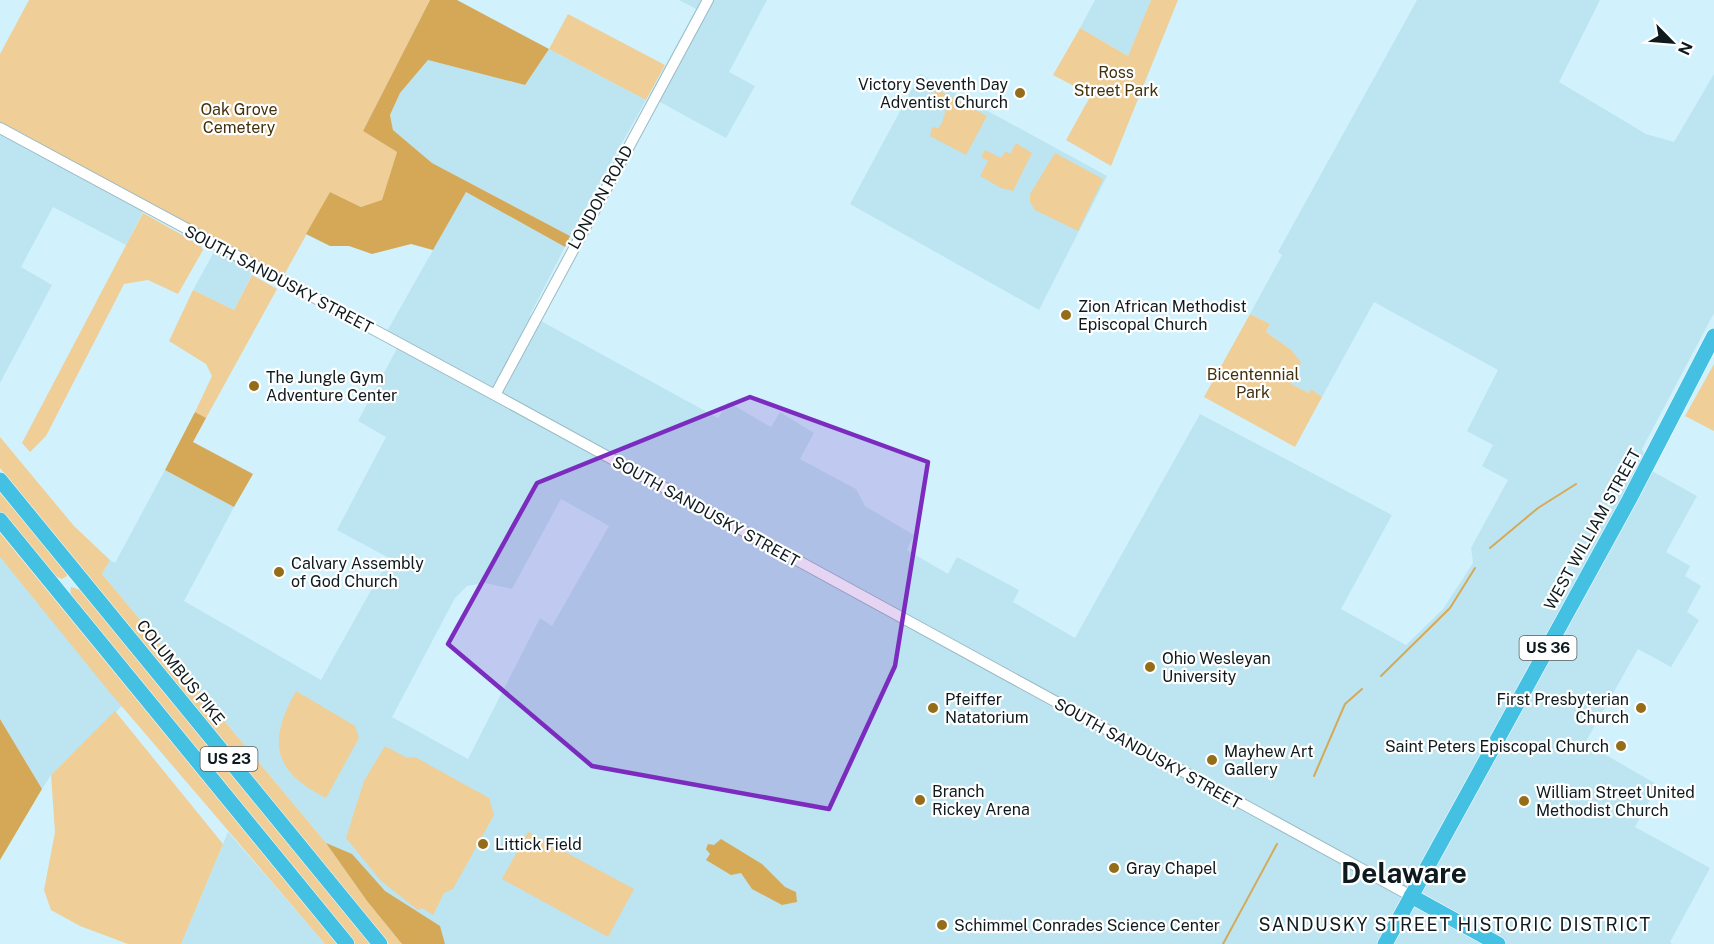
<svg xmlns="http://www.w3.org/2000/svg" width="1714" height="944" viewBox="0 0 1714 944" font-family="'Public Sans',sans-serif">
<rect width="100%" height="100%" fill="#d1f2fd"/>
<path fill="#bce5f1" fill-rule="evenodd" d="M679,0h88l-38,72 26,14 -29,52 -77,-42 47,-87z
M1095,0h56l-23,56 -48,-28z
M1417,0h183l-41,82 87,52 28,8 40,-68v239l-72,136 10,22 45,25 -31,56 24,14 -5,10 16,10 -14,26 12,8 -28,47 -33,-18 -53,94 73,42 -23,42 75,41 -40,74 2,2h-1266l-80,-101 -224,-269 8,-14 5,3 50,-93 69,37 -50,94 137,79 68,-122 -52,-28 49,-93 -28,-16 43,-80 -15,-8 80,-141 99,55 -35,68 188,103 10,-16 43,25 9,-15 34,21 -14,26 56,30 9,17 49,29 -7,15 41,24 9,-17 62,33 -6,12 62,36 125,-224 192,101 -51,94 65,36 37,-36 30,-46 -2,-15 37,-68 -26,-14 11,-21 -26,-14 31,-61 -124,-68 -52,95 -11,-7 -2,3 -18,-9 6,-13 -7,-22 -24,-17 4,-8 -20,-10 32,-59 -4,-3zM561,499l48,27 -57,100 -12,-8 -72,141 -76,-42 63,-119 12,-12 18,-3 27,6z
M549,49l97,51 -76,136 -138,-73 -39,-33 -3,-15 10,-22 28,-33 97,25z
M920,74l187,102 -68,134 -189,-106z
M0,122l148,80 -22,43 -73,-38 -32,60 31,18 -52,98z
M220,241l39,19 -25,50 -41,-20z
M0,557l122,149 -71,69 -9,14 -42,-70z
M228,832l97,112h-144z"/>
<path fill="#efce97" d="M29,0h401l-67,131 34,21 -15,49 -21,6 -31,-15 -46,83 -284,-153v-68z
M1151,0h27l-67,166 -45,-26 25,-45 -38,-20 27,-47 48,28z
M568,14l97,51 -19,35 -97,-51z
M936,89l51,27 -21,39 -36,-19 2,-9 6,1 4,-5 4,-14 -18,-5z
M1016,143l16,10 -19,38 -12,-3 -21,-12 8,-15 -7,-4 4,-7 16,8 5,-7 4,3z
M1055,153l48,26 -25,52 -43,-21 -5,-8v-8z
M143,213l57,32 3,5 -25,44 -30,-14 -24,4 -78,152 -16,16 -8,-9z
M252,275l25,14 -71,129 -11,-6 17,-36 -6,-12 -37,-23 24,-51 41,20z
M1250,314l20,10 -4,8 24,17 11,13 -10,22 18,9 2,-4 11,8 -27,50 -91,-50z
M1714,364v67l-29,-15z
M0,437l74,89 36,34 -8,14 224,269 41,58 35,43h-13l-389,-476z
M0,488l67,81v7l-5,3 -9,-4 -53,-64z
M0,532l337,412h-12l-218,-255 -107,-132z
M71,587l13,4 287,353h-17l-284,-349z
M296,691l59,35 4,12 -33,60c-53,-27 -59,-55 -30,-107z
M115,711l108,133 -42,100h-53l-48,-18 -29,-16 -7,-20 11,-58 -4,-57z
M385,746l22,12 8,-1 74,41 5,17 -41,74 -9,4 -11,22 -11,-7 -4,2 -37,-29 -35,-43 18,-57z
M528,832l106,57 -26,48 -106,-58z"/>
<path fill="#d4a856" d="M430,0h27l92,49 -24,36 -97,-25 -28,33 -10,22 3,15 39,33 138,73 -5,11 -99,-55 -33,58 -22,-6 -39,10 -23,-8h-19l-24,-12 24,-42 31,15 21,-7 15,-48 -34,-21z
M195,412l11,6 -13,24 60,32 -19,33 -69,-37z
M0,719l42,70 -42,71z
M326,843l26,11 33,37 55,35 5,18h-43l-35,-43z"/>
<path fill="#d6a957" d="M721,839l41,25 23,23 11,5 1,10 -15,3 -30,-16 -11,-16 -10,2 -25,-15 4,-6 -4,-5 2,-5 6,1z"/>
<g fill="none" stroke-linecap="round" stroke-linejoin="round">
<path stroke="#d6a957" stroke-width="2" d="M1490,548l48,-40 38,-24
M1381,676l69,-68 25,-40
M1314,776l31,-72 17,-15
M1223,944l54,-100"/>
<defs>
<path id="secondary" d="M0,128l495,267 916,501
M495,395l213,-395"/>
<path id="highway" d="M0,480l380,464
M0,520l347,424
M1411,896l87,48
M1385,944l244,-444 85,-164"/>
</defs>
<use href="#secondary" stroke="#9abac4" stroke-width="12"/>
<use href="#highway" stroke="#fff" stroke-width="16"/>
<use href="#secondary" stroke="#fff" stroke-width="10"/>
<use href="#highway" stroke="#43c0e2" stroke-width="15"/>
</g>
<path fill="#7b2cbf" fill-opacity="0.2" stroke="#7b2cbf" stroke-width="4.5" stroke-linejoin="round" d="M750,397l178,65 -33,204 -66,143 -237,-43 -144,-122 89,-161z"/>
<g fill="#956d18" stroke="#fff" stroke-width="2">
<circle cx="1020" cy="93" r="6"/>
<circle cx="1066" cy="315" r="6"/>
<circle cx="254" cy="386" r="6"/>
<circle cx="279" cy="572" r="6"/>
<circle cx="1150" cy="667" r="6"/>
<circle cx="933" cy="708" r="6"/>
<circle cx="1641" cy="708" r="6"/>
<circle cx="1621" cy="746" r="6"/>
<circle cx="1212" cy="760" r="6"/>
<circle cx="920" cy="800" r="6"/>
<circle cx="1524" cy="801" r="6"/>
<circle cx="483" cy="844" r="6"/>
<circle cx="1114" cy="868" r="6"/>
<circle cx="942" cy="925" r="6"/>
</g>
<g text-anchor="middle" stroke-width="4.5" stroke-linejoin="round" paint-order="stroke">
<g fill="#fff" stroke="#565f62" stroke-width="1.5">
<rect x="1519.5" y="636" width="57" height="24" rx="4.5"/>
<rect x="200.5" y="747" width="57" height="24" rx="4.5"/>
</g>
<g font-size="15" font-weight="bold" fill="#0e1a1e">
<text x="1548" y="653">US 36</text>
<text x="229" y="764">US 23</text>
</g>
<g font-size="16" fill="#44310d" stroke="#fff">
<text x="1116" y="78">Ross<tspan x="1116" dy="18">Street Park</tspan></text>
<text x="239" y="115">Oak Grove<tspan x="239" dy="18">Cemetery</tspan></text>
<text x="1253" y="380">Bicentennial<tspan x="1253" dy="18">Park</tspan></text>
</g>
<g font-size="16" fill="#0e1a1e" stroke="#fff" text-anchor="start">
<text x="1008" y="90" text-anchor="end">Victory Seventh Day<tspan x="1008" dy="18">Adventist Church</tspan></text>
<text x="1078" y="312">Zion African Methodist<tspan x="1078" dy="18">Episcopal Church</tspan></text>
<text x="266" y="383">The Jungle Gym<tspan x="266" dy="18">Adventure Center</tspan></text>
<text x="291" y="569">Calvary Assembly<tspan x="291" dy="18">of God Church</tspan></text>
<text x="1162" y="664">Ohio Wesleyan<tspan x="1162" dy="18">University</tspan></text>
<text x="945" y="705">Pfeiffer<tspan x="945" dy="18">Natatorium</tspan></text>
<text x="1629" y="705" text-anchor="end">First Presbyterian<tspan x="1629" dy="18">Church</tspan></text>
<text x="1609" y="752" text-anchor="end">Saint Peters Episcopal Church</text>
<text x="1224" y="757">Mayhew Art<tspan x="1224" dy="18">Gallery</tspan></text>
<text x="932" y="797">Branch<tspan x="932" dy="18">Rickey Arena</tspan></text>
<text x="1536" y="798">William Street United<tspan x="1536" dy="18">Methodist Church</tspan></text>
<text x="495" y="850">Littick Field</text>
<text x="1126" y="874">Gray Chapel</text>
<text x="954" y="931">Schimmel Conrades Science Center</text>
</g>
<g font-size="16" fill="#0e1a1e" stroke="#fff">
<text transform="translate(600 197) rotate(-61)" y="6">LONDON ROAD</text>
<text transform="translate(279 279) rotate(28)" y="6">SOUTH SANDUSKY STREET</text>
<text transform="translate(706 511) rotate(29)" y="6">SOUTH SANDUSKY STREET</text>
<text transform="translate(1592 529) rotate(-61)" y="6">WEST WILLIAM STREET</text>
<text transform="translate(181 672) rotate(51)" y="6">COLUMBUS PIKE</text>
<text transform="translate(1148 753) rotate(29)" y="6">SOUTH SANDUSKY STREET</text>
</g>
<g font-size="18" letter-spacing="1.5" fill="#0e1a1e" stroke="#fff">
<text x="1455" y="931">SANDUSKY STREET HISTORIC DISTRICT</text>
</g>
<g font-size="28" font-weight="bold" fill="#0e1a1e" stroke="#fff">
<text x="1404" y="883">Delaware</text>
</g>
</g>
<g transform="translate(1672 42) rotate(115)" stroke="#ffffff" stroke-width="4.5" paint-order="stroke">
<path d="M0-4.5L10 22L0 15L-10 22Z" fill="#0e1a1e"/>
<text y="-9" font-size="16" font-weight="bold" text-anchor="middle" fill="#0e1a1e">N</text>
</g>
</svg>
